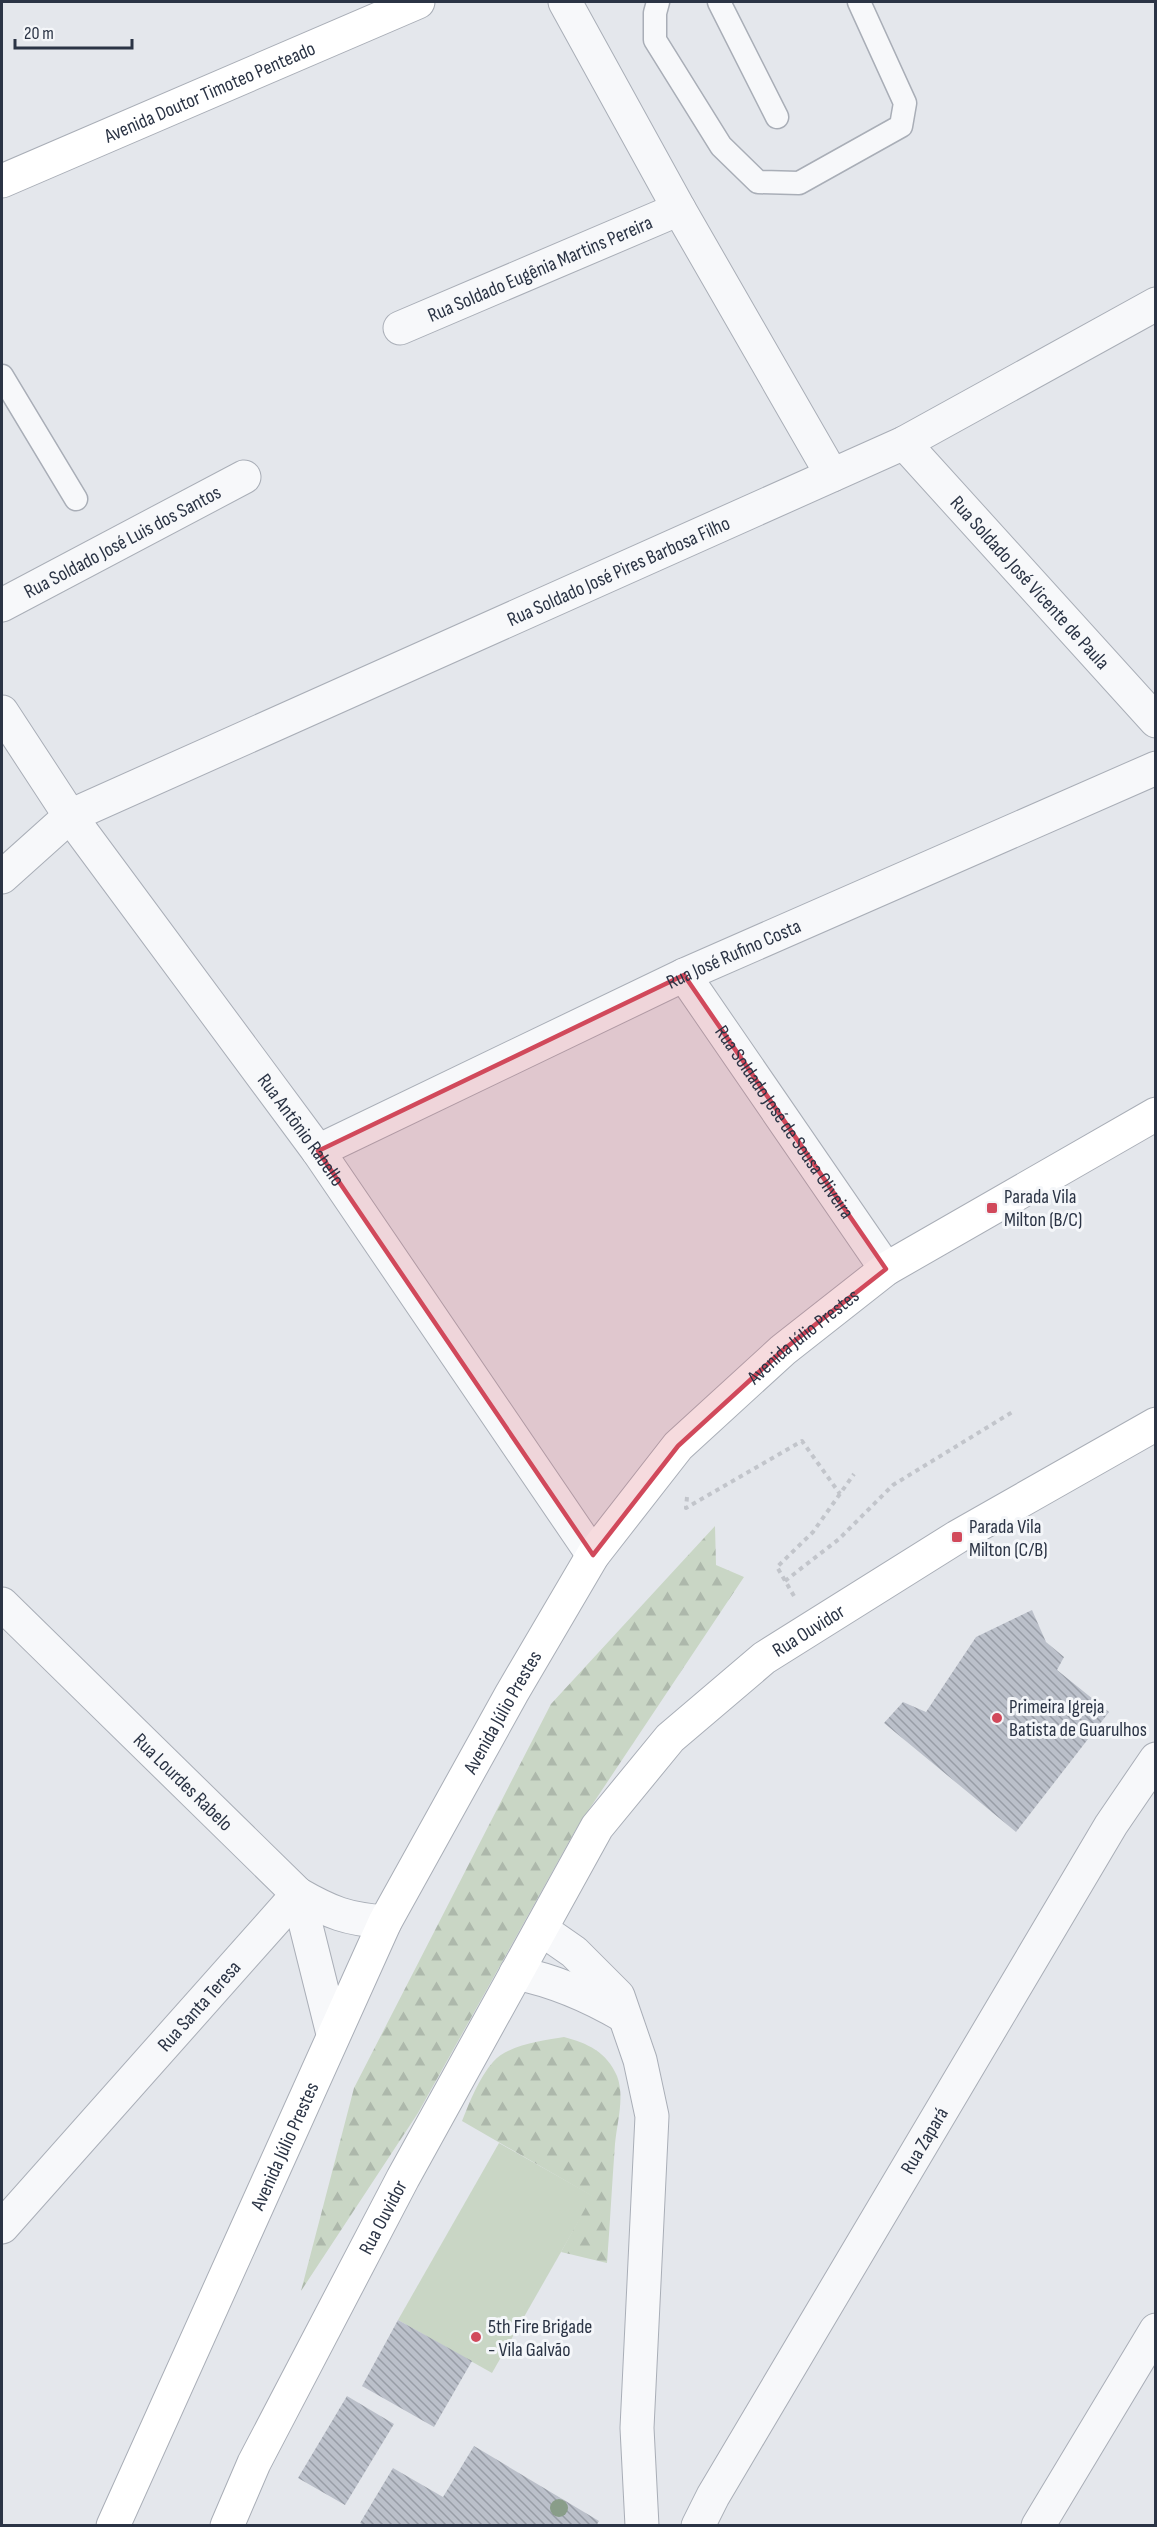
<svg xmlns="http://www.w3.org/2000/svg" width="1157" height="2527" viewBox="0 0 1157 2527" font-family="'Sofia Sans Condensed',sans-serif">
<defs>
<pattern id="forest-firs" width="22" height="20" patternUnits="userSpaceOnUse" patternTransform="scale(1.5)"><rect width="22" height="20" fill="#c9d6c5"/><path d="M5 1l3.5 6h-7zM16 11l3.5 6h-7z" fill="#adb8ab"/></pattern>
<pattern id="building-back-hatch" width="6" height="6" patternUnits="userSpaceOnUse" patternTransform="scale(1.5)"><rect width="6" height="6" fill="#bbc0ca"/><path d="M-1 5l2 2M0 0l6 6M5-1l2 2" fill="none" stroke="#989da6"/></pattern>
</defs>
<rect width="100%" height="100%" fill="#e4e7ec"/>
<path fill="#c9d6c5" d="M499,2143l94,53 -101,177 -94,-53z"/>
<path fill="url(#forest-firs)" d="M715,1526l1,39 28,12 -168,252 -158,284 -117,178 53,-203 197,-384z
M564,2037c23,6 43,15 53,39 8,21 0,46 -2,68 -3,40 -5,79 -8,119l-46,-11 31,-56 -130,-75c8,-20 17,-43 31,-59 14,-17 51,-22 71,-25z"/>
<path fill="url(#building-back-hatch)" d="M1032,1610l14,32 18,15 -7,13 52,42 -93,120 -132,-109 19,-21 23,10 50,-75z
M398,2320l74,41 -38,66 -72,-41z
M347,2396l47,28 -49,81 -47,-27z
M474,2446l125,75 -3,5h-230l-6,-3 33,-55 50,29z"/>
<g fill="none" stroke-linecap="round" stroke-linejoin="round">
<defs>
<path id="service" d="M658,2l-3,11v27l66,106 37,36 41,1 102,-57 4,-23 -46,-101
M719,2l58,115
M2,376l74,123"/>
<g id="minor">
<path d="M565,2l114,207 153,266"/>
<path id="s1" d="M400,328l279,-119"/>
<path id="s2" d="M904,443l252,278"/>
<path id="s3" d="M2,605l242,-128"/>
<path id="s4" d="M2,712l68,104 248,335 275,404"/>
<path id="s5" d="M2,877l68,-61 834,-373 252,-139"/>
<path id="s6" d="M684,975l202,294"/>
<path id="s7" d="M318,1151l366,-176 472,-207"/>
<path id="s8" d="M2,1604l296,290c33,19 49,25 87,28"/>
<path d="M298,1894l35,140"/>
<path d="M541,1929l33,23 44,44 22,64 12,56 -15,312 5,98"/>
<path d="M516,1973c40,8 74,23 108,43"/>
<path id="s9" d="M2,2227l296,-333"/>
<path id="s10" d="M698,2526l15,-30 398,-671 45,-66"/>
<path d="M1038,2526l118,-196"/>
</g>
<g id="secondary">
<path id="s11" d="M2,181l416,-179"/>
<path id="s12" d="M113,2526l272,-604 127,-229 81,-138 85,-109 105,-96 103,-81 270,-155"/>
<path id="s13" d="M227,2526l27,-63 149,-285 194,-351 73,-89 94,-80 193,-121 199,-113"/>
</g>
</defs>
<use href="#service" stroke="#a9aeb7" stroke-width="25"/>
<use href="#minor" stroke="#a9aeb7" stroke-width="35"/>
<use href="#secondary" stroke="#a9aeb7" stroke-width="35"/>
<path stroke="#c2c5cb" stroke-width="4" stroke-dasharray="4.5 4.5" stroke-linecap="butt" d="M687,1497l-1,11 116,-67 38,53
M785,1581l54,-42 54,-54 121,-74
M794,1596l-17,-29 36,-35 41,-58"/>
<use href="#service" stroke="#f7f8fa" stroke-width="22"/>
<use href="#minor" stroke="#f7f8fa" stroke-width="33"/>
<use href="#secondary" stroke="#fff" stroke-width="33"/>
</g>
<circle fill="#899d89" cx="559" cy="2508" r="9"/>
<path fill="#d1495b" fill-opacity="0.2" stroke="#d1495b" stroke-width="4.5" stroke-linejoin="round" d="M684,975l202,294 -103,81 -105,96 -85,109 -275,-404z"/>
<g fill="#d1495b" stroke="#f4f6f9" stroke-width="2">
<rect x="986" y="1202" width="12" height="12" rx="3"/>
<rect x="951" y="1531" width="12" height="12" rx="3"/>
<circle cx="997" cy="1718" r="6"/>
<circle cx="476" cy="2337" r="6"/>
</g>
<g text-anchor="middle" stroke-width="6" stroke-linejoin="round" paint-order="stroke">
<g font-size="20" fill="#2b3445" stroke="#f4f6f9">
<text dy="7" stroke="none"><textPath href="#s11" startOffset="226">Avenida Doutor Timoteo Penteado</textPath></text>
<text dy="7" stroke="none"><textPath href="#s1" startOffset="152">Rua Soldado Eugênia Martins Pereira</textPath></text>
<text dy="7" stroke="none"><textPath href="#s3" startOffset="136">Rua Soldado José Luis dos Santos</textPath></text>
<text dy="7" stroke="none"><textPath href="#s5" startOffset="692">Rua Soldado José Pires Barbosa Filho</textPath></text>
<text dy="7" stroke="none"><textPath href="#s2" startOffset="188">Rua Soldado José Vicente de Paula</textPath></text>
<text dy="7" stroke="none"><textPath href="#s7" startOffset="460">Rua José Rufino Costa</textPath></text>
<text dy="7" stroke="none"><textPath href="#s6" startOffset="178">Rua Soldado José de Sousa Oliveira</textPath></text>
<text dy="7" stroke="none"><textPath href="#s4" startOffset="514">Rua Antônio Rabello</textPath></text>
<text dy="7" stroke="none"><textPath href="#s12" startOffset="1389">Avenida Júlio Prestes</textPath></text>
<text dy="7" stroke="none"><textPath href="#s13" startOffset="1082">Rua Ouvidor</textPath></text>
<text dy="7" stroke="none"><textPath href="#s12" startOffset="903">Avenida Júlio Prestes</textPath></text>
<text dy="7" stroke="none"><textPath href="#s8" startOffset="254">Rua Lourdes Rabelo</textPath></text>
<text dy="7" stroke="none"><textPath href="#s9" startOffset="296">Rua Santa Teresa</textPath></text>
<text dy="7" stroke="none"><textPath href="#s10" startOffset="447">Rua Zapará</textPath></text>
<text dy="7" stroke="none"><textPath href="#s12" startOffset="417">Avenida Júlio Prestes</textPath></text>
<text dy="7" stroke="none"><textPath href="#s13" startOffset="346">Rua Ouvidor</textPath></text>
</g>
<g font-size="20" fill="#2b3445" stroke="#f4f6f9" text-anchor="start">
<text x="1004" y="1203">Parada Vila<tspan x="1004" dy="23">Milton (B/C)</tspan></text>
<text x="969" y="1533">Parada Vila<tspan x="969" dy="23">Milton (C/B)</tspan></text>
<text x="1009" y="1713">Primeira Igreja<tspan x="1009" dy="23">Batista de Guarulhos</tspan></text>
<text x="488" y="2333">5th Fire Brigade<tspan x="488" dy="23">- Vila Galvão</tspan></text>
</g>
</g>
<rect width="1157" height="2527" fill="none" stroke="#2b3445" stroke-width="6"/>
<path d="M15 39v9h117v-9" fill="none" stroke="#2b3445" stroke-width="3"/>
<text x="24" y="39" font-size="18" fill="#2b3445" stroke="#f4f6f9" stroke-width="4.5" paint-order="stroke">20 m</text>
</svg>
